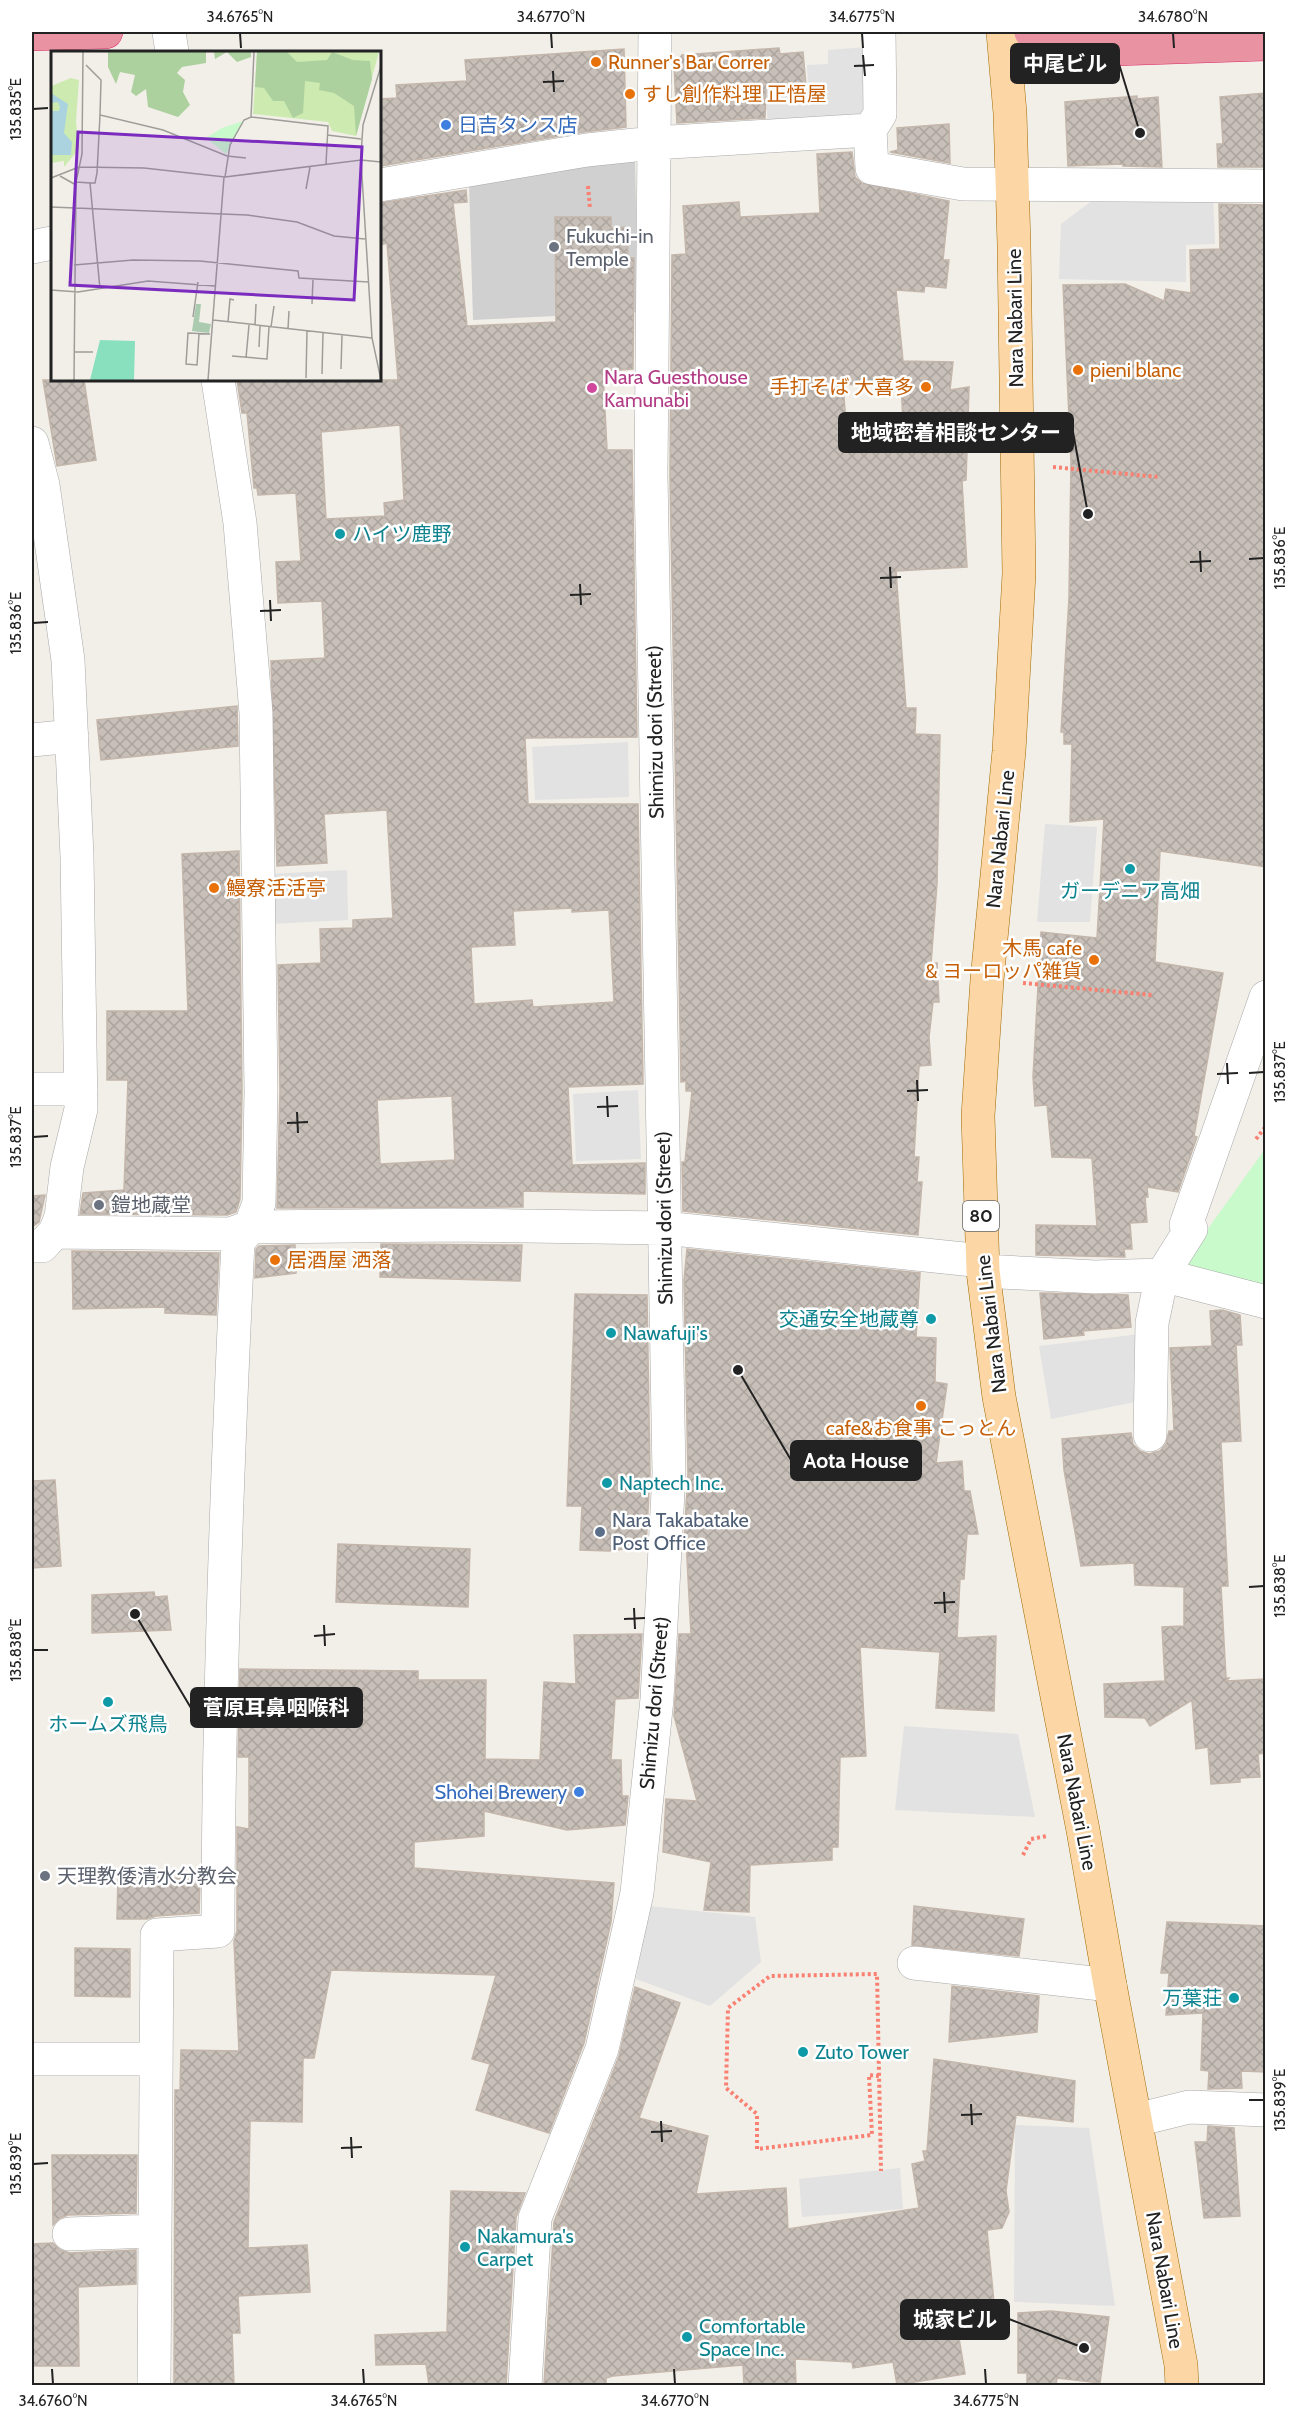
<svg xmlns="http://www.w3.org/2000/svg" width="1297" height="2417" viewBox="0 0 1297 2417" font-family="Cabin,'Noto Sans JP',sans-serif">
<defs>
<pattern id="building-cross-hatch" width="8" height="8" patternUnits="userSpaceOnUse" patternTransform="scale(1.5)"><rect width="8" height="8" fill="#c7bfb8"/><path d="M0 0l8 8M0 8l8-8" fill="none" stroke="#aba49e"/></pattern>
</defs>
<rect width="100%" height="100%" fill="#f2efe9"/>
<path fill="#d0d0d0" d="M635,158l3,154 -165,8 -4,-137z"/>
<path fill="#c8facc" d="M1265,1149v148l-83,-32z"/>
<path fill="#e2e2e2" d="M867,47l-4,73 -95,5 -1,-15h-16l-1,-20 58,-3 -1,-22 21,-1v-14z
M1213,193l2,51 -29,1v37l-127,-3 2,-55 40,-30z
M628,742l1,55 -94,3 -3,-53z
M1045,824l52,3 -7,95h-53z
M347,870l1,50 -78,4 -2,-50z
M638,1090l3,69 -65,2 -3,-67z
M1140,1334v67l-89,18 -12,-73z
M904,1726l114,8 17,83 -140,-7z
M649,1906l106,11 6,45 -51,44 -74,-27z
M1015,2125l74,3 26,178 -101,-4z
M900,2168l3,41 -101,8 -3,-38z"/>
<path fill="url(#building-cross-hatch)" stroke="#c4b6ab" stroke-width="1.5" fill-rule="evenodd" d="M779,48l1,6 23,-2 3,34 -40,1 -1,31 -88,5 -3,-58 8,-10z
M624,49l2,78 -42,5 -204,34v-67l17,-1 -1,-13 71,-4 -2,-21z
M1266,93v74h-48l-1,-23h6l-3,-47z
M1137,96v3l21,-2 4,70 -39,-1v-2l-55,2 -3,-64z
M949,124l1,39 -60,-11 8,-2 -1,-22z
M852,152l3,25 7,6 87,18 -6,59h6l-3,28 -21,-2 -1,6 -28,-2 7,71 50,1 -3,28 19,-3 -3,93 -4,1 5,86 -71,4 10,137h10l-1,26 25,1 -3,148 -6,81 6,-1 2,39h-6l-4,35 2,28 -12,1 -5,91h5l-2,25h5l-4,53 -235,-24 -1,-49h3l7,-71h-6v-10l-5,1 -11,-608 2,-219 14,-1 -3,-48 56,-4 1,15 80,-4 -3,-59zM901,382l3,61 -56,4 -5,-62z
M466,190l1,12 -14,1 14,123 89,-4 -1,-105h56v11l16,-1 1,31h6l-1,111 -30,2 4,79h25l5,287 -112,1 3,66h110l5,280 -75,3 4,78 73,-2v31l-122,-3v16l-246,1 3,-117 -2,-126 43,-2 -1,-34 33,-1v-8l40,-2 -6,-108 -63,4 3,49 -50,3 -6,-205 54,-3 -3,-57 -44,2 -2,-41 25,-1 -5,-68 -38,2 -1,-7h-3l-7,-75h-5l-5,-33h161l-11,-137 -7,2v-42zM400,425l4,75 -20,3 1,13 -59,3 -5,-87zM572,908v4l37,-2 5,92 -81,5 -1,-7 -58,4 -3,-57 44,-2 -2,-34zM452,1096l3,64 -75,4 -3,-64z
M1219,204l47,1v662l-106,-16 -5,111 68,11 -29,163 3,1 -19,55 -31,-5 1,10h-3l2,25 -17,1 2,26h-8l1,8 -89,-2v-30l61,1 -5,-68 -40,-1 -5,-52 -12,1 -2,-29 8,-145 56,6 7,-119 -34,3 2,-78h-8v-12h-3l8,-134 2,-136 -8,-177 62,-1 39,17 2,-12 25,4 -1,-43 30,-1z
M43,380h41l12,80 -39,6z
M237,706l1,40 -137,14 -4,-40z
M239,851l3,240 -2,108 -4,13 -9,3 -147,-1 3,-21 41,-3 4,-110h-21v-69h81l-6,-157z
M45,1195l-6,27 -7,5v-31z
M381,1244l141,1 -2,36 -140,-4z
M295,1245l1,28 -41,5 1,-29 3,-3z
M687,1249l233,24 -4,64 20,1 -1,44 12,2 -11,79 26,-2 2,30h6l8,43h-11l-3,45h-4l-3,59 39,-2 -2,75 -58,-3 4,-56 -80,-5 6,109 -26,1 -2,90h-6v13l-82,5 -1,47 -45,-2 7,-48 -48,-10 3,-53 31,2 -23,-85 5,-82h12l-5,-94 -2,1 4,-68 -4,-193z
M72,1251l147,2 -3,62 -51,-2v-6l-92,2z
M1040,1293l88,2 3,32 -48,4 1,4 -40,4z
M575,1294l72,1 3,178 -4,73 -37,5 -29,-1 2,-44h-15z
M1222,1310l18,5 2,30h-6l5,96 -20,1 7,144h-7l5,92h3l-3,3 40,-2v74l-8,1 2,23 -20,1v4l-29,2 -3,-37 -12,2 -4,-49 -42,26 -5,-8 -40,-1 -1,-33 61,-3 -3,-54 22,-1v-39l-49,-2 -1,-22 -53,3 -17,-96 -2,-31 69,-6 2,11 7,7 9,3 11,-3 6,-7 3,-13h5l-4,-83 42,-2 -2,-35z
M55,1480l6,86 -29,2v-87z
M338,1544l132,5 -2,58 -132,-5z
M154,1592l1,5 12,-1 4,34 -79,3v-38z
M642,1634l-4,64 -23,1 -4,61h10l1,36h6l-3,29 -58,5 -83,-19v25l-70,6v26l200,15 -3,39 -27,121 -35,90 -73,-23 14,-46 -18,-5 24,-84 -165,-5 -17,88h-11l-1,64 -52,-1 -2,127 59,-3 3,47 -72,4 2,37h-8l2,52h-60l1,-295h5l1,-40 58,1 -5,-110 3,-10v-104l12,2v-72h-11l2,-88 178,2v9h68l-1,79 55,1 4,-78 32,2 -2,-49z
M118,1876l82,3 -1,34 -43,3 -9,3h-30z
M914,1906l110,13 -5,37 -107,-11z
M1167,1922l99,4v146l-25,-1 1,17 -34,1 1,-18 -8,-1 2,-57 -37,2 3,-42h-8z
M75,1948l55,1v48l-55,-1z
M952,1986l87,10 -2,36 -88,10z
M635,1987l45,16 -41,115 69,18 -12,58 90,-6 2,41 131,-21 -7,-44 13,-3 -2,-10h4l7,-92 141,22 -2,41 -57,-7 -10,76 3,21 -7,16 -15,2 8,83 -39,7 9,54 -68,11 -4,-23 -40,6 -1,-6 -57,-3 1,26h-52l-1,-20 -130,11 -7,2v7h-62l10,-163 65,-166z
M1208,2126l26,2 6,88 -36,2 -9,-76h12z
M52,2155h85l-1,58 -68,2 -8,3 -7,7z
M451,2191l74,2 -9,24 -10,168h-77l-3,-21 -50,1 -1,-30 72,-3z
M53,2243l7,7 10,3 66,-3v34l-58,3 1,79h-47v-122z
M1051,2311l58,6 -9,66 -43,-5 -1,7h-29v-12h-9v-60z"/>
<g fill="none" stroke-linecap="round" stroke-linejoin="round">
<defs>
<path id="minor" d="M169,32l3,20
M870,130l2,38 91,16 303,2
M380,185l207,-35 67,-7 216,-13 10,-16 -1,-82
M32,247l20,-4
M32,443l11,42 25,175 9,196 4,253 -14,58 -6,50 -6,15 -13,14h-10
M32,740l40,-4
M32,1089h49
M55,1232l175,2 20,-7 201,-2 213,3 319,33
M983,1271l112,6 67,-2 104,27
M1150,1435l2,-112 10,-48 29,-46 -5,-4 80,-228
M914,1963l196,22
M32,2059h124
M1136,2120l53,-13 77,3
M69,2234l85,-3
M154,2386l3,-451 61,-4c0,-230 9,-460 20,-689l12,-15 9,-24 2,-112 -5,-378 -16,-190 -22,-143
M525,2386l10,-168 67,-169 35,-156 20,-194 12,-226 -18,-999 4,-442"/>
<path id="major" d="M1003,32l7,81 4,132 5,329 -10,177 -22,229 -9,136 5,155 16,126 84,433 27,155 71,380 1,21"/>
<path id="highway" d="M1031,32l85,17 150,-5
M32,34l74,-2"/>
</defs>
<use href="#minor" stroke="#a9a9a9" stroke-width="34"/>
<use href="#major" stroke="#a06b00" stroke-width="34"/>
<use href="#highway" stroke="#dc2a67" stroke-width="34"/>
<path stroke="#fa8072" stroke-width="4" stroke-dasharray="3 3" stroke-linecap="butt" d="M588,186l2,23
M1053,467l106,10
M1023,983l129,12
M1256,1139l10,-13
M1023,1855l8,-16 16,-3
M879,2076l-10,-1 3,60 -115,14v-35l-31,-26 2,-80 42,-32 107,-2 4,197"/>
<use href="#minor" stroke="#fff" stroke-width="33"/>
<use href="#major" stroke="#fcd6a4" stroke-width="33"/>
<use href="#highway" stroke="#e892a2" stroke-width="33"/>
</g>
<path fill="none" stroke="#222" stroke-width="2" d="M240,33l1,15M551,33l1,15M862,33l1,15M1173,33l1,15M863,55l2,21M854,66l20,-1M553,71l1,21M543,82l21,-1M33,109l15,-1M1200,551l1,21M1249,559l15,-1M1190,562l21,-1M890,567l1,21M880,578l21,-1M580,584l1,21M570,595l21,-1M270,600l1,21M260,611l21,-1M33,623l15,-1M1227,1063l1,21M1249,1073l15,-1M1217,1074l21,-1M917,1080l1,21M907,1091l21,-1M607,1096l1,21M597,1107l21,-1M297,1112l1,21M287,1123l21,-1M33,1137l15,-1M1249,1587l15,-1M944,1592l1,21M934,1603l21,-1M634,1608l1,21M624,1619l21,-1M324,1625l1,21M314,1636l21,-2M33,1650h15M1249,2100h15M971,2104l1,21M961,2115l21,-1M661,2121l1,21M651,2132l21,-1M351,2137l1,21M341,2148l21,-1M33,2164l15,-1M52,2369l1,15M363,2369l1,15M674,2369l1,15M985,2369l1,15"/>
<g fill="#e8710a" stroke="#fff" stroke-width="2">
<circle cx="596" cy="62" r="6"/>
<circle cx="630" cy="94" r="6"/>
<circle cx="1078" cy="370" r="6"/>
<circle cx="926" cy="387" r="6"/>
<circle cx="214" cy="888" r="6"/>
<circle cx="1094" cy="960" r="6"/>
<circle cx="275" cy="1260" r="6"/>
<circle cx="921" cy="1406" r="6"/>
</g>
<g fill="#3f7fe0" stroke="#fff" stroke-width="2">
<circle cx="446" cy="125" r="6"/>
<circle cx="579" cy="1792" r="6"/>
</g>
<g fill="#6b7280" stroke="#fff" stroke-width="2">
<circle cx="554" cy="247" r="6"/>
<circle cx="99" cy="1205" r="6"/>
<circle cx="45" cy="1876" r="6"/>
</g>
<circle fill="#d1479c" stroke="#fff" stroke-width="2" cx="592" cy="388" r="6"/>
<g fill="#0f9aa8" stroke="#fff" stroke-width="2">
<circle cx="340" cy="534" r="6"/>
<circle cx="1130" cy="869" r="6"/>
<circle cx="931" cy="1319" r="6"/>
<circle cx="611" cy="1333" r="6"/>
<circle cx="607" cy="1483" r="6"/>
<circle cx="108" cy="1702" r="6"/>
<circle cx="1234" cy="1998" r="6"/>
<circle cx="803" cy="2052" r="6"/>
<circle cx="465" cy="2247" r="6"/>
<circle cx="687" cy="2337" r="6"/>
</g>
<circle fill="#5c6f8a" stroke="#fff" stroke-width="2" cx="600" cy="1532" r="6"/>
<g text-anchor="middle" stroke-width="5" stroke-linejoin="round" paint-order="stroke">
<rect fill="#fff" stroke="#646464" stroke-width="1.5" x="963" y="1201" width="36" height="30" rx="4.5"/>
<g font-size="18" font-weight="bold" fill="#222">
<text x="981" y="1222">80</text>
</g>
<g font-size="20" fill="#c56008" stroke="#fff" text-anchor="start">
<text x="608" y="69">Runner's Bar Correr</text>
<text x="642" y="101">すし創作料理 正悟屋</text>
<text x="1090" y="377">pieni blanc</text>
<text x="914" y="394" text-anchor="end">手打そば 大喜多</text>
<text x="226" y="895">鰻寮活活亭</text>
<text x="1082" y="955" text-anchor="end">木馬 cafe<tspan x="1082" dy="23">&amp; ヨーロッパ雑貨</tspan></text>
<text x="287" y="1267">居酒屋 洒落</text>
<text x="921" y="1435" text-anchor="middle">cafe&amp;お食事 こっとん</text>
</g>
<g font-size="20" fill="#366cbe" stroke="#fff" text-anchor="start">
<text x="458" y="132">日吉タンス店</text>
<text x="567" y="1799" text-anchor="end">Shohei Brewery</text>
</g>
<g font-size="20" fill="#5b616d" stroke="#fff" text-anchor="start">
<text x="566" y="243">Fukuchi-in<tspan x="566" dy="23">Temple</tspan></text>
<text x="111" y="1212">鎧地蔵堂</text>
<text x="57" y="1883">天理教倭清水分教会</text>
</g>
<g font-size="20" fill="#222" stroke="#fff">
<text transform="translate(1015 318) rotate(-91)" y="7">Nara Nabari Line</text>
<text transform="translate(655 732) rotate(-91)" y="7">Shimizu dori (Street)</text>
<text transform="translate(1000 839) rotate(-84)" y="7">Nara Nabari Line</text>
<text transform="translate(664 1218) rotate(-91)" y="7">Shimizu dori (Street)</text>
<text transform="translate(991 1324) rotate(-97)" y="7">Nara Nabari Line</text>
<text transform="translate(654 1703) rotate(-85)" y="7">Shimizu dori (Street)</text>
<text transform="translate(1077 1802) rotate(79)" y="7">Nara Nabari Line</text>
<text transform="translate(1165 2280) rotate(80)" y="7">Nara Nabari Line</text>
</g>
<g font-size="20" fill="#b23c85" stroke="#fff" text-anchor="start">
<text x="604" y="384">Nara Guesthouse<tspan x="604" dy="23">Kamunabi</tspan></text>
</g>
<g font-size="20" fill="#0d838f" stroke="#fff" text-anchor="start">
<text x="352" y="541">ハイツ鹿野</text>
<text x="1130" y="898" text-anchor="middle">ガーデニア高畑</text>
<text x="919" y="1326" text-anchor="end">交通安全地蔵尊</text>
<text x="623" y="1340">Nawafuji's</text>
<text x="619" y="1490">Naptech Inc.</text>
<text x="108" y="1731" text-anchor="middle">ホームズ飛鳥</text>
<text x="1222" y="2005" text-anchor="end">万葉荘</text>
<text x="815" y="2059">Zuto Tower</text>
<text x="477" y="2243">Nakamura's<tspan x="477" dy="23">Carpet</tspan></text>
<text x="699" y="2333">Comfortable<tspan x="699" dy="23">Space Inc.</tspan></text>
</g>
<g font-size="20" fill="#4e5e75" stroke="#fff" text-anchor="start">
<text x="612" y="1527">Nara Takabatake<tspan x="612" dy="23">Post Office</tspan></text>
</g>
</g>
<g transform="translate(51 51)">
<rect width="330" height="330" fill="#f2efe9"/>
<path d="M206,1h122l-23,84 -24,-5 -4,-9 -75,-8zM20,27l8,2 -3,42 3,27 -15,18v-6l-13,2v-77z" fill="#cdebb0"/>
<path d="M57,1h98v11l-24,4 -5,6 8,7 -2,12 7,13 -12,12 -30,-10 -2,-18 -10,7 -5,-4 4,-17 -15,-3 -4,12 -8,-17zM163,1h37v5l-14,5 -10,-10 -12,7zM206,1h30l10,10 30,-2 5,-8 21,8 17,1 2,18 -16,57 -2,-30 -20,-13 -15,-3 1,-7 -15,-2 -2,32 -10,5 -9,-17h-11l-9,-13 -9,-1z" fill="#add19e"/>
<path d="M145,253h5l-2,18 12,2 -2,9 -17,-2z" fill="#aacbaf"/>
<path d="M192,70l-17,33 -20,-16 16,-10z" fill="#c8facc"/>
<path d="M49,289l35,1 -1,39h-44z" fill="#88e0be"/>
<path d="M0,42l17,11 -4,29 8,9 -1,13h-20v-44h8l1,-4 -2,-5 -7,1z" fill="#aad3df"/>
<path fill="none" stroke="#9f9d99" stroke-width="1.5" d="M35,14l15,15 -1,35 63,15 64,26 19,2M330,15l-18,59 -2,30v5l20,2M200,66l3,-65M276,84l34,4M28,116l65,1 81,9 136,-17 11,178 9,42M9,125l16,9M174,126l5,-32 14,-25 7,-3 77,9 -2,38M0,127l28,-11M25,131l14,1 10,106M39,132h5l2,-10 3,-58M255,138l4,-22M0,156l196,8 50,7 37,14 31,3M23,214l59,-5 67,1 98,10 1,7 70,4M0,239l27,2 70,-11 67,5M261,253l1,-25M142,266l5,-35M162,269l159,18M177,271l2,-23 4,1M204,274l1,-21M220,276l3,-21M237,278l1,-18M148,283l-2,31 -11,-1 2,-31 22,1M208,296l1,-21M23,301h19M181,305l35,3 2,-32M195,307l3,-33M290,318l1,-34M271,323l1,-41M255,327l1,-47M23,329l2,-198 6,-28 1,-102M157,329l16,-203"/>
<path fill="#7b2cbf" fill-opacity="0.15" stroke="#7b2cbf" stroke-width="3" d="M27,81l284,15 -8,153 -284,-15z"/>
<rect width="330" height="330" fill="none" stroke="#222" stroke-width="3"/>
</g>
<path fill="none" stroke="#222" stroke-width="2" d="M1140 133L1119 64M1088 514L1073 432M738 1370L791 1460M135 1614L191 1708M1084 2348L1009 2319"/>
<g fill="#222" stroke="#fff" stroke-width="2">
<circle cx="1140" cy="133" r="6"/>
<circle cx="1088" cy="514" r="6"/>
<circle cx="738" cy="1370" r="6"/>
<circle cx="135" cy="1614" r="6"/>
<circle cx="1084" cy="2348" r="6"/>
</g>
<g fill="#222" stroke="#222" stroke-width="2">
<rect x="1011" y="44" width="108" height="39" rx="6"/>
<rect x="839" y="413" width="234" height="39" rx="6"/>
<rect x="791" y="1441" width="130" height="39" rx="6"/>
<rect x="191" y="1688" width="171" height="39" rx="6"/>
<rect x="901" y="2300" width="108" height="39" rx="6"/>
</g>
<g font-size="21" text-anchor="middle" font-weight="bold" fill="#fff">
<text x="1065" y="71">中尾ビル</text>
<text x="956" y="440">地域密着相談センター</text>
<text x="856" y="1468">Aota House</text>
<text x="276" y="1715">菅原耳鼻咽喉科</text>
<text x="955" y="2327">城家ビル</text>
</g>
<rect width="1297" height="2417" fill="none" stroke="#ffffff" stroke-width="66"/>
<rect x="33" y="33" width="1231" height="2351" fill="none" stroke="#222" stroke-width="2"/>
<g font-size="15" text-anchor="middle" fill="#222">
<text x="240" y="22">34.6765°N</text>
<text x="551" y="22">34.6770°N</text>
<text x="862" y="22">34.6775°N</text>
<text x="1173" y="22">34.6780°N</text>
<text transform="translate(16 109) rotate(-90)" y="5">135.835°E</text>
<text transform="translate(1280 558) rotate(-90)" y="5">135.836°E</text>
<text transform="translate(16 623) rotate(-90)" y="5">135.836°E</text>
<text transform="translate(1280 1072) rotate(-90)" y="5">135.837°E</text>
<text transform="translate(16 1137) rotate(-90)" y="5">135.837°E</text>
<text transform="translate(1280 1586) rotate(-90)" y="5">135.838°E</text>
<text transform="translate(16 1650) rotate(-90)" y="5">135.838°E</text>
<text transform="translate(1280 2100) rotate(-90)" y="5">135.839°E</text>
<text transform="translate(16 2164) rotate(-90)" y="5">135.839°E</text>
<text x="53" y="2406">34.6760°N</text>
<text x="364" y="2406">34.6765°N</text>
<text x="675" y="2406">34.6770°N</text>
<text x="986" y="2406">34.6775°N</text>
</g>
</svg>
